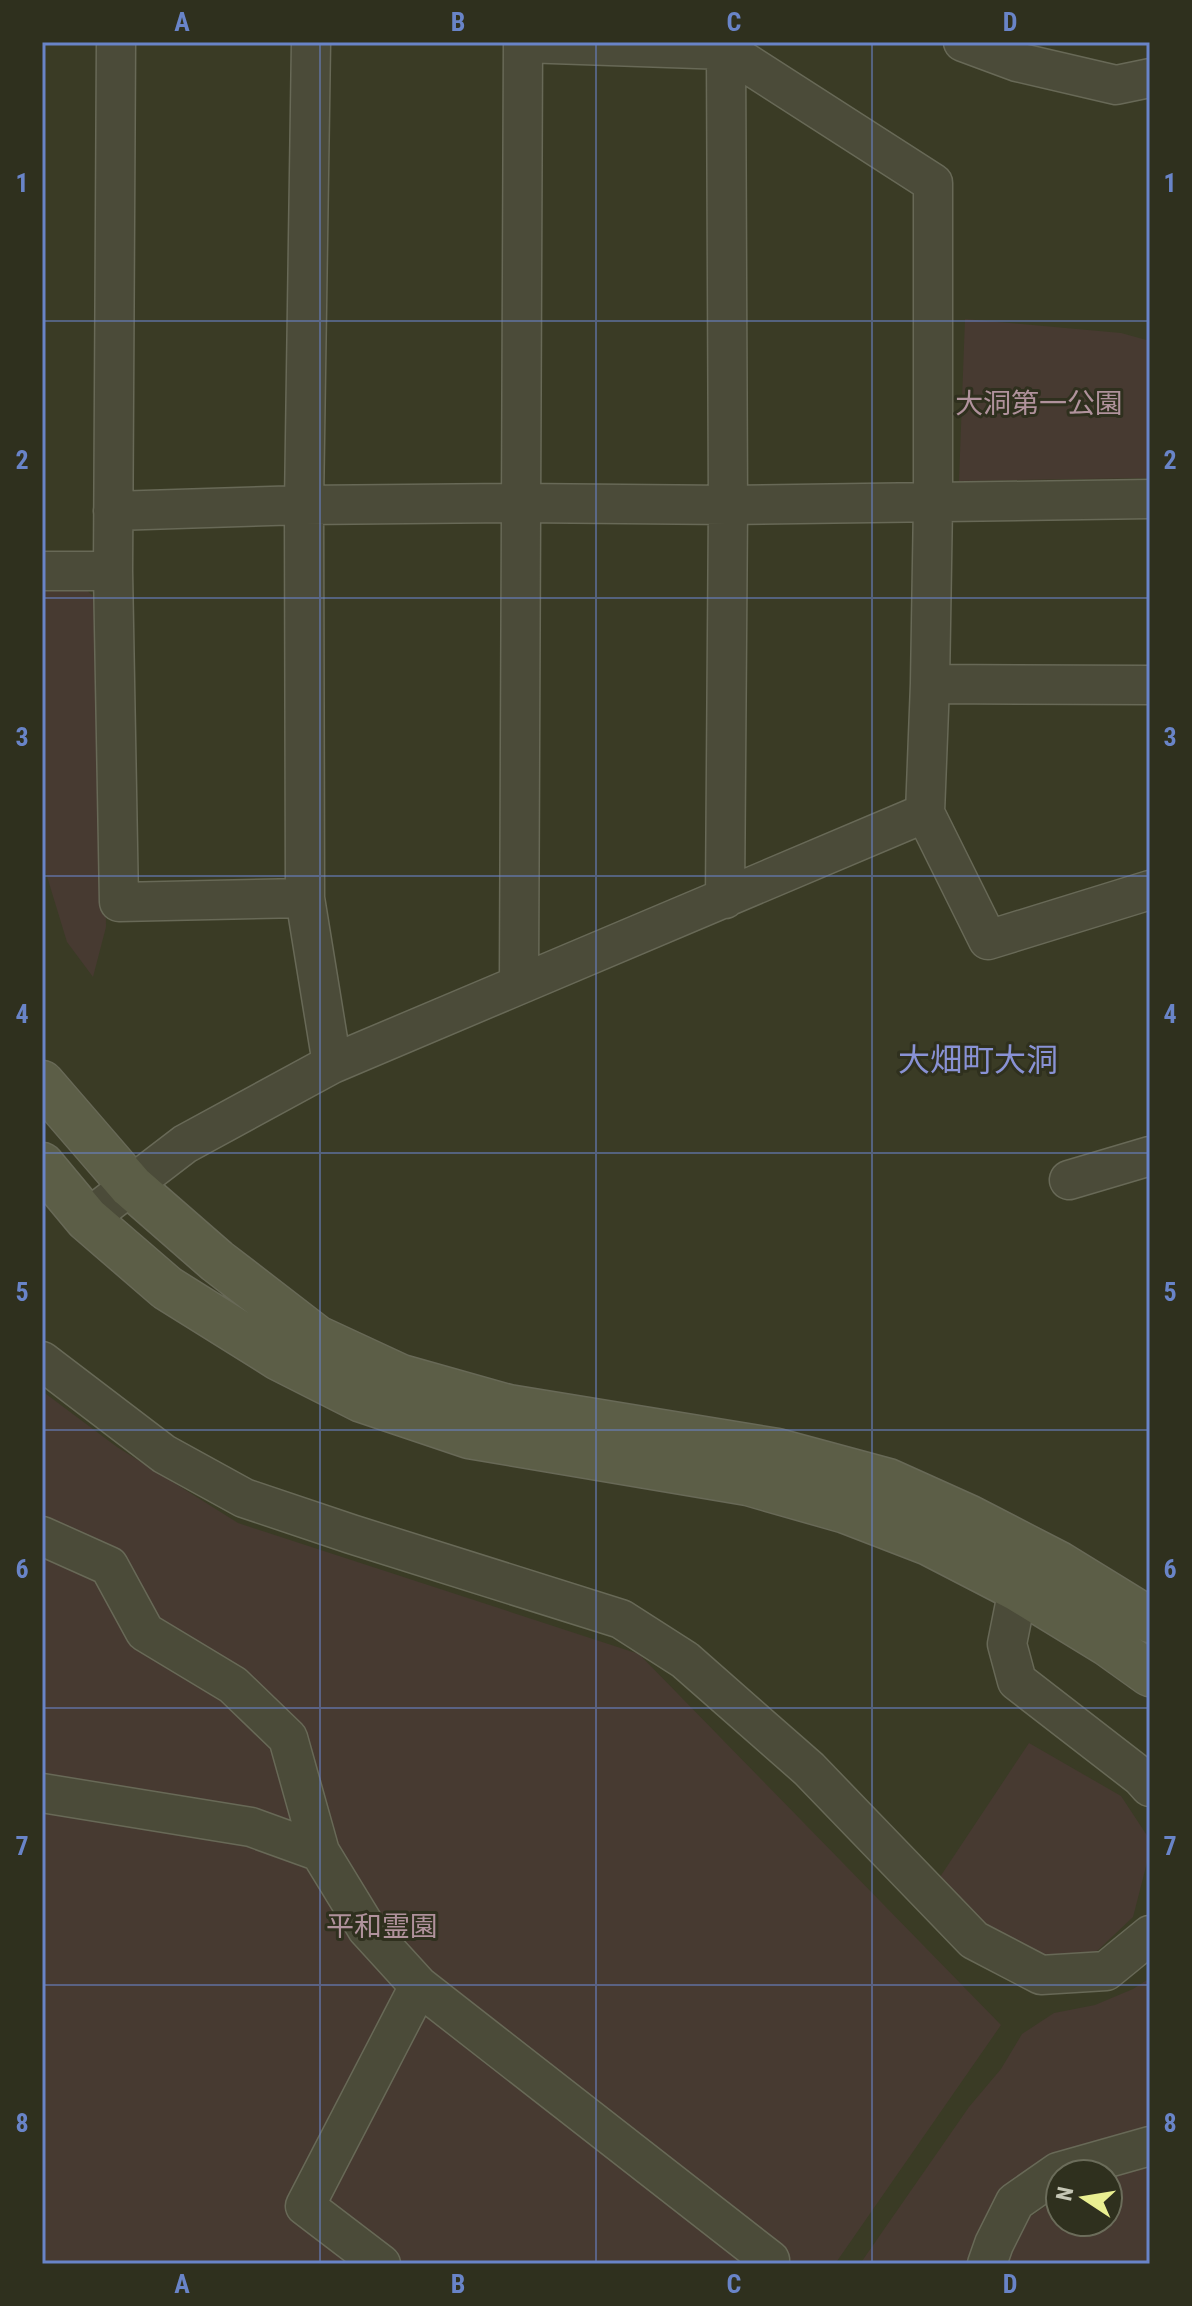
<svg xmlns="http://www.w3.org/2000/svg" width="1192" height="2306" viewBox="0 0 1192 2306" font-family="'Roboto Condensed','Noto Sans JP',sans-serif">
<rect width="100%" height="100%" fill="#3a3b25"/>
<path fill="#473a31" d="M965,319l156,14 29,8v137l-191,3z
M81,585l21,19 4,323 -13,50 -26,-35 -25,-82v-274z
M42,1391l75,56 121,76 401,131 362,371 -166,239h-793z
M1029,1743l92,53 29,44v11l-17,66 -38,36 -48,9 -69,-31 -42,-48z
M1150,1978v150l-98,32 -78,104h-114l109,-157 32,-38 21,-35 32,-21 41,-8 38,-16z
M1150,2167v97h-147l14,-38 43,-30v26h48v-44z"/>
<g fill="none" stroke-linecap="round" stroke-linejoin="round">
<defs>
<path id="street" d="M116,42l-3,529 6,331 186,-4
M311,42l-7,463 1,393 27,166
M963,42l54,20 99,23 34,-7
M523,43l203,7 207,133v320l-3,181 -5,129 63,127 162,-50
M113,511l191,-6 216,-2 208,2 422,-6
M42,571h71
M930,684l220,1
M725,899l3,-394 -2,-455
M519,984l4,-942
M1069,1180l81,-24
M87,1219l98,-75 147,-80 593,-251
M42,1361l122,93 80,44 107,36 270,85 64,41 124,109 165,171 67,35 65,-4 44,-36
M42,1536l67,30 36,66 88,53 55,53 32,114
M1018,1589l-11,55 10,37 124,96 9,10
M42,1793l209,34 69,25 47,77 52,57 351,274
M381,2264l-76,-58 114,-220
M987,2264l7,-20 21,-42 43,-30 92,-26"/>
<path id="secondary" d="M42,1083l89,103 86,75 100,77 84,39 107,30 269,44 111,30 80,36 91,47 91,56
M42,1165l45,54 80,69 112,70 83,42 107,36 279,47 98,28 83,32 89,46 90,55 42,30"/>
</defs>
<use href="#street" stroke="#686957" stroke-width="41"/>
<use href="#secondary" stroke="#686957" stroke-width="47"/>
<use href="#street" stroke="#4b4b39" stroke-width="38"/>
<use href="#secondary" stroke="#5c5e47" stroke-width="44"/>
</g>
<path fill="none" stroke="#6984c8" stroke-width="2" stroke-opacity="0.55" d="M320,42v2222M596,42v2222M872,42v2222M42,321h1108M42,598h1108M42,876h1108M42,1153h1108M42,1430h1108M42,1708h1108M42,1985h1108"/>
<g text-anchor="middle" stroke-width="6" stroke-linejoin="round" paint-order="stroke">
<g font-size="28" fill="#b0929c" stroke="#2f301e">
<text x="1039" y="413">大洞第一公園</text>
<text x="382" y="1936">平和霊園</text>
</g>
<g font-size="32" fill="#8992d5" stroke="#2f301e">
<text x="978" y="1071">大畑町大洞</text>
</g>
</g>
<rect width="1192" height="2306" fill="none" stroke="#2f301e" stroke-width="88"/>
<g transform="translate(1084 2198) rotate(282)"><circle r="38" fill="#2f301e" stroke="#6b6c5a" stroke-width="2"/>
<path d="M0-6L14 30L0 20L-14 30Z" fill="#eaef91"/>
<text y="-12" font-size="22" font-weight="bold" text-anchor="middle" fill="#c5c6b5">N</text>
</g>
<rect x="44" y="44" width="1104" height="2218" fill="none" stroke="#6984c8" stroke-width="3"/>
<g font-size="26" text-anchor="middle" font-weight="bold" fill="#6984c8">
<text x="182" y="31">A</text>
<text x="458" y="31">B</text>
<text x="734" y="31">C</text>
<text x="1010" y="31">D</text>
<text x="22" y="192">1</text>
<text x="1170" y="192">1</text>
<text x="22" y="469">2</text>
<text x="1170" y="469">2</text>
<text x="22" y="746">3</text>
<text x="1170" y="746">3</text>
<text x="22" y="1023">4</text>
<text x="1170" y="1023">4</text>
<text x="22" y="1301">5</text>
<text x="1170" y="1301">5</text>
<text x="22" y="1578">6</text>
<text x="1170" y="1578">6</text>
<text x="22" y="1855">7</text>
<text x="1170" y="1855">7</text>
<text x="22" y="2132">8</text>
<text x="1170" y="2132">8</text>
<text x="182" y="2293">A</text>
<text x="458" y="2293">B</text>
<text x="734" y="2293">C</text>
<text x="1010" y="2293">D</text>
</g>
</svg>
